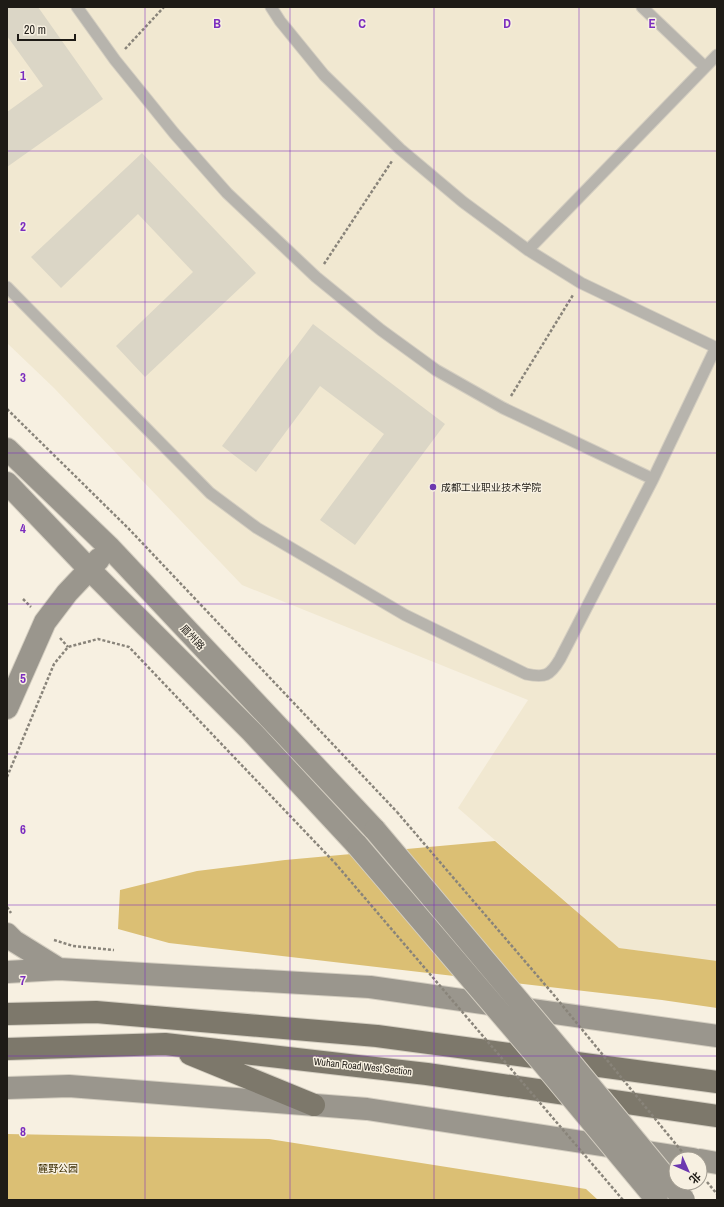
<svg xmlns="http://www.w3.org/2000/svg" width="724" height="1207" viewBox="0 0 724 1207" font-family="'Archivo Narrow','Noto Sans SC',sans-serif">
<rect width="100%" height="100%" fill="#f7f0e1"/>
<path fill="#f1e8d1" d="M7,7h710v955l-98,-14 -161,-140 70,-108 -286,-115 -188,-197 -47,-45z"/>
<path fill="#dbbf74" d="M495,841l124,107 98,13v47l-55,-8 -493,-57 -51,-14 2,-39 77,-19 88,-11z
M7,1134l262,5 317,50 12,11h-591z"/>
<path fill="#dbd6c6" d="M7,7h31l65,92 -96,68v-55l36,-26 -36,-50z
M142,153l114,120 -111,104 -29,-31 77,-74 -55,-58 -77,74 -30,-31z
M313,324l132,100 -90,121 -35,-25 64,-86 -64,-48 -64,86 -34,-26z"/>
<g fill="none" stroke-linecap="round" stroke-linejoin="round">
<defs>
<path id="service" d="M77,7l38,53 59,73 53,60 89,84 65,53 55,40 67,38 150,71
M271,7l9,14 44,54 76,74 63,53 65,48 53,33 136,65
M642,7l63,60
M528,250l189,-195
M7,287l203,206 47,35 148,87 121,59c19,4 24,2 34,-15l93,-180 63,-132"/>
<path id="secondary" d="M7,449l103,99 265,282
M7,483l82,86 163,163 105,113
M7,708l38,-86 22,-29 32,-34
M7,934l7,7 45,28
M7,972l52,-3 311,18 347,49
M7,1088l62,-2 298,23 326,50
M700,1160l17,3"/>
<path id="trunk" d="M7,1014l89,-2 281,24 340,46
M7,1049l158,-5 262,30 290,42
M190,1054l124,51"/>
</defs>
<use href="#service" stroke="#d4cec1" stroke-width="13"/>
<use href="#secondary" stroke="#d4cec1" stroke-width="24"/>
<use href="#trunk" stroke="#d4cec1" stroke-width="24"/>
<path stroke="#89847a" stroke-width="2.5" stroke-dasharray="3 2" stroke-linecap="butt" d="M125,49l39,-42
M324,264l68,-103
M511,396l62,-101
M7,409l122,120 268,283
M23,599l8,8
M60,638l8,9
M7,777l47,-113 14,-17 30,-8 31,8 206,216
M7,907l4,6
M54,940l19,6 41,4
M707,1182l10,12"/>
<use href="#service" stroke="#b7b4ad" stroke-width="11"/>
<use href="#secondary" stroke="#9a968d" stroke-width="22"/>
<use href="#trunk" stroke="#7d786b" stroke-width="22"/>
<defs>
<path id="secondary-bridge" d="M375,830l186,221 123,149
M357,845l186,218 114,137"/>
</defs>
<use href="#secondary-bridge" stroke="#d4cec1" stroke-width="24" stroke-linecap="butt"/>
<path stroke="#89847a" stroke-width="2.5" stroke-dasharray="3 2" stroke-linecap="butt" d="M397,812l156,182 135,165
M335,863l288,337"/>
<use href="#secondary-bridge" stroke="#9a968d" stroke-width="22"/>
</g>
<path fill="none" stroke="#7b2cbf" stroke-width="1" stroke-opacity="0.55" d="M145,7v1193M290,7v1193M434,7v1193M579,7v1193M7,151h710M7,302h710M7,453h710M7,604h710M7,754h710M7,905h710M7,1056h710"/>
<circle fill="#6c38af" stroke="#f7f0e1" stroke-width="1.5" cx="433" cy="487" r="4"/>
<g text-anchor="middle" stroke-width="3" stroke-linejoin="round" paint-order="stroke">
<g font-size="10" fill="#1e1b16" stroke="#f7f0e1" text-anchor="start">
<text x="441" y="491">成都工业职业技术学院</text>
</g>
<g font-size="10" fill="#1e1b16" stroke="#f7f0e1">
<text transform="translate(193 637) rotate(47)" y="4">眉州路</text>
<text transform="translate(363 1066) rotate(6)" y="4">Wuhan Road West Section</text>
</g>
<g font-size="10" fill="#3c2d00" stroke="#f7f0e1">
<text x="58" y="1172">麓野公园</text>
</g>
</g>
<g font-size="13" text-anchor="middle" font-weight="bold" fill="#7b2cbf" stroke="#f7f0e1" stroke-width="3" stroke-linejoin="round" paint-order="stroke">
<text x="217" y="28">B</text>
<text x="362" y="28">C</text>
<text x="507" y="28">D</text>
<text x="652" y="28">E</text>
<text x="23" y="80">1</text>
<text x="23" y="231">2</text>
<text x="23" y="382">3</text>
<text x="23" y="533">4</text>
<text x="23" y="683">5</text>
<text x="23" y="834">6</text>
<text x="23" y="985">7</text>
<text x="23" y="1136">8</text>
</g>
<rect width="724" height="1207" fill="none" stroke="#1e1b16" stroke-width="16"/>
<g transform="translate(688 1171) rotate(135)"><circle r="19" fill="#f7f0e1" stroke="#a09b90"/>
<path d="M0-3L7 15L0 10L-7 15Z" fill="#6c38af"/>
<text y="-6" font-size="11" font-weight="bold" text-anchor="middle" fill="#1e1b16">北</text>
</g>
<path d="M18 34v6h57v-6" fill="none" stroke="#1e1b16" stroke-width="2"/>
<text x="24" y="34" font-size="12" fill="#1e1b16" stroke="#f7f0e1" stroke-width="3" paint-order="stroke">20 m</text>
</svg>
